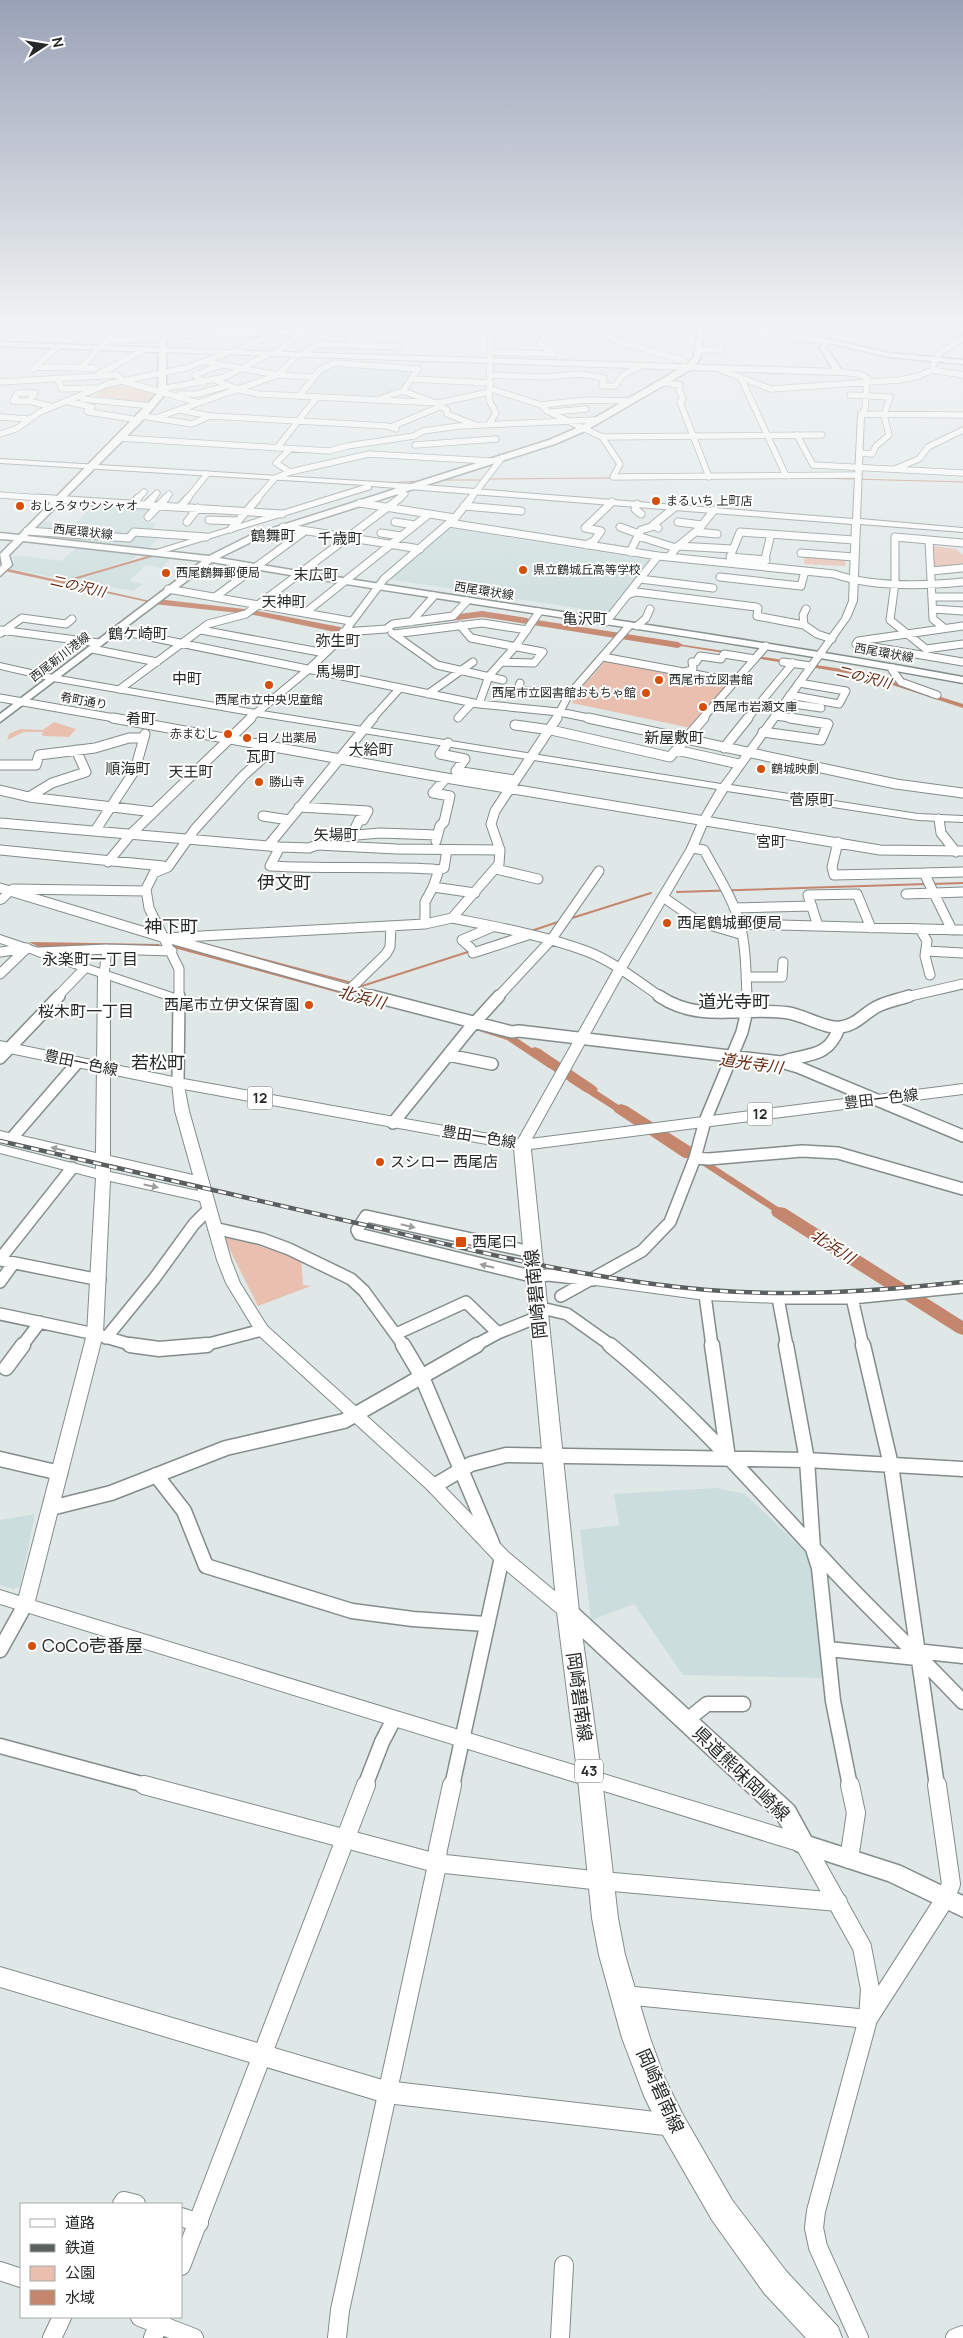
<svg xmlns="http://www.w3.org/2000/svg" width="963" height="2338" viewBox="0 0 963 2338" font-family="Manrope,'Noto Sans JP',sans-serif">
<rect width="100%" height="100%" fill="#dfe7e7"/>
<path fill="#cbdddc" d="M331,364l85,5 -17,21 -28,9 -68,-4 19,-25z
M94,503l60,4 -12,14 15,2 -9,11 12,1 -12,15 -86,-10 7,-7h-3l2,-3 -31,-2 6,-7 33,2z
M449,528l207,33 -47,52 -221,-34z
M79,546l61,7 -7,6 -65,21 -57,-11 3,-8 -1,-4 11,-1 37,5z
M157,555l16,2 -12,11 -15,-3 -17,16 14,3 -10,7 -61,-11z
M716,1488l29,6 64,62 13,52 4,70 -143,-3 -49,-71 -43,16 -11,-90 39,-5 -5,-31z
M35,1514l-15,72 -7,3 -13,-4v-65z"/>
<path fill="#e9bfb0" d="M114,380l45,9 -9,14 -56,-7 7,-3 -10,-3z
M933,546l23,3 7,6v11l-29,3z
M805,554l41,3 -1,9 -41,-2z
M607,659l126,23 -42,46 -119,-25 6,-11z
M54,722l22,7 -7,8 -25,-1 -3,-2 3,-2h-20l-17,8 2,-6 11,-5 23,1z
M222,1234l79,25 2,26 8,1 -53,20z"/>
<path fill="#c5866e" d="M0,567l150,34 -2,1 -148,-32z
M658,641l204,31 101,32v4l-98,-32 -209,-34z
M29,942l130,2 2,3h-122z
M176,944l167,46 -4,3 -165,-45z
M477,1025l34,9 43,29 -5,5 -42,-28 -34,-11z
M573,1075l70,46 -10,1 -65,-41z
M709,1162l92,60 -10,1 -89,-58z
M819,1233l40,26 -8,2 -39,-27z
M909,1299h15l39,25v9z"/>
<g fill="none" stroke-linecap="round" stroke-linejoin="round">
<path stroke="#c5866e" stroke-width="1" d="M815,478l148,4
M489,479l123,-1
M439,480h41
M389,483l32,-2"/>
<path stroke="#c5866e" stroke-width="2" d="M63,582l92,-27
M932,884l31,-1
M677,892l250,-8
M569,919l82,-26
M531,931l30,-10
M193,941l159,42
M357,985l5,1 109,-35"/>
<path fill="#c5866e" fill-rule="evenodd" d="M157,599l96,11 87,17 5,3 -5,3 -91,-19 -96,-10 -1,-2z
M482,611l45,7 5,3 -5,3 -45,-7 -47,6 -5,-3 5,-3z
M537,620l141,22 5,3 -5,3 -145,-23 -1,-2z
M535,1047l5,2 55,37 3,3 -3,3h-10l-55,-37 -3,-3 3,-3z
M621,1104l6,2 69,44 2,4 -2,4h-12l-69,-46 -2,-3 2,-3z
M779,1207l6,1 178,113v14l-6,-2 -184,-117 -2,-4 2,-4z"/>
<defs>
<path id="minor-far5" d="M553,323l-14,21 14,8
M846,323l117,6
M603,325l5,11 7,4 70,21
M120,327l41,-2
M163,336l198,-6 99,-7 183,2 86,4 98,12
M0,338l17,-15
M106,341l57,-4
M347,345l52,2
M698,350h23v-3
M234,352l31,-15 1,-5
M491,352l63,2
M273,354l25,-17 5,-14
M301,355l16,-11 30,1 5,-7 1,-15
M207,362l71,13 36,2
M36,367l60,1
M81,368l41,-45
M33,369l25,-23
M721,370l50,19 128,-9 20,-4 13,-6 31,5
M932,370c5,-23 15,-19 31,-32
M839,372l20,2 8,4 -2,31 -4,5
M99,374l46,-25
M490,375l55,2 36,-3 23,4 -2,8
M57,378l5,11 31,-1
M741,378l45,98
M411,379l80,4
M215,380l25,10 18,4 181,9v4l-48,20
M0,382l117,-7 5,6 77,22
M204,383l-9,-8 26,-10
M664,383l16,2 -1,5 4,8 -3,4 29,75
M602,386h13l9,-12 16,-7
M162,389l63,-12 42,-22
M491,389l50,16 6,6 55,26 220,-2
M403,391l28,10
M18,393h17l-6,8h-16z
M180,394h17l30,-8
M850,395l40,2 -6,18 5,20 -13,11 -4,8 -13,-1
M299,396l21,-26 14,-7 84,6 -15,22 -21,7
M82,399l70,7
M29,401l24,6
M69,402l23,5 -5,4 2,1 49,8
M439,403l50,-11
M541,405l45,-5 45,1
M439,406l8,4v4l26,10
M180,410l30,6 177,10 9,3
M552,412l34,-3
M861,414l102,1
M142,416l50,8 18,-8
M0,417l28,2
M156,418l122,-43 18,-19
M489,424l7,-11 -7,-13 2,-77
M0,434l16,-5 24,-17 68,-28 78,-16 39,-14
M797,435l16,30 150,8
M602,437l18,27 -7,13 244,-2
M120,438l209,13 18,-5 67,-10 9,-5 36,-5 137,-6
M415,445l81,-6
M277,448l40,-51
M290,449l-14,14 14,9
M895,469l24,-10 9,-12 35,-17
M396,491l9,3 -6,5
M0,495l56,4
M137,499l7,-7
M152,499l5,-6
M165,499l4,-5
M187,499l20,-25
M257,499l18,-21 15,-6 79,-18 121,7
M470,499l32,-41"/>
<path id="minor-far4" d="M37,498l245,16
M360,503l95,15
M132,504l6,-6
M637,504l-2,5 6,5
M146,505l7,-7
M464,506l57,5
M180,507l8,-9
M148,517l18,-19
M209,520l29,1
M187,522l11,-14
M395,522l20,3
M678,522l24,3
M449,523l209,33 176,18c38,13 89,12 129,8
M283,527l137,22
M620,527l19,7
M658,528l-5,-3 22,-18
M231,529l27,-31
M27,531l102,7 5,-6 72,5
M696,532l21,2
M381,533l20,3
M638,536l38,12
M929,540l4,79 11,9
M963,543l-68,-6v46l-5,37 36,29 37,-5
M586,545l8,-4 7,-10 -16,-3 27,-26
M678,546l54,3
M630,552l11,-22 10,-3
M801,553l53,4
M669,557l7,-9 23,-19 15,-19
M765,559l6,-25
M766,560l-36,-3 10,-25 114,8
M931,571l32,-3
M720,577l81,9 4,-15
M640,579l73,9
M168,589l182,32
M627,595l9,-3 120,15 2,1 -1,8 47,9
M215,597l90,-66
M932,597h31
M806,609l-3,6 1,10 13,9 15,5
M933,609l30,2
M305,613l124,-99
M411,622l23,-26
M606,622l52,-66
M460,625l11,13 72,14 -9,11 -32,-1
M637,626l9,-8 4,-9
M963,626l-105,15 -2,3 107,18
M0,630l99,13
M116,630l363,74 80,8 35,7
M201,630l124,23
M343,632l43,-3 7,-5 60,-8 14,-15
M1,633l21,-15 44,6 6,-5
M392,633l45,32 66,15
M394,634l88,-11 45,7
M92,649l65,13
M603,657l134,25
M783,662l28,4
M893,668l-1,2 9,12 36,13
M685,672l8,-3 -1,-7h4l4,-6 21,3 3,-5 31,5
M520,683l-2,7 50,6
M120,689l88,-65 38,-10 154,-116
M428,694l45,-32
M790,695l49,9 7,-13 -47,-8
M0,698l120,21
M786,703l35,5
M479,704l10,-28 26,-29 24,-35
M775,716l23,3
M458,718l14,-15
M249,719l60,-50 27,-26 48,-64 71,-61 16,-20
M372,719l28,-31
M556,719l12,-23 61,-70
M702,719l64,-73
M747,719l46,-56"/>
<path id="minor-far3" d="M113,718l333,60 434,72 83,1
M588,718l308,66 67,9
M515,725l36,5 119,27 34,-39
M763,732l58,8 7,-16 -38,-6
M448,743l-8,11 25,5 -9,12 58,9
M724,748l24,-30
M676,750l63,14
M0,765h36l3,-10 56,-7 34,-10h14
M0,790l29,7 125,15
M29,797l23,-14 34,-11 -10,-22
M299,807l69,4 -5,9h-4l-6,13 4,2 23,-2 57,2
M263,816l26,4
M939,819l2,14 15,19
M0,823l280,24 29,1 8,-3 80,4 103,1
M95,831l40,-61 10,-36
M436,841l4,-15 4,-4 6,-26 -17,-3 13,-15
M838,842l-6,25 2,8 90,-2
M268,846l105,-128
M280,847l-10,19c54,3 108,0 162,3l7,1 -6,17 42,6
M692,848l12,2c12,23 29,48 36,74 6,23 6,49 7,73
M0,850l163,16
M108,862l23,-28 120,-116
M496,869l42,10
M439,870l5,-2 3,-18
M0,888l165,50 260,-14 27,-6 47,-54 1,-14 -9,-26 4,-13 62,-93
M13,889l133,2
M906,894l57,-2
M663,897l36,25 41,12
M734,908l78,-2
M452,918c45,9 91,17 134,33 27,10 51,30 75,46
M425,924v-22l8,-15
M740,924l223,6
M818,926l-10,-31 49,-1 14,34
M920,929l7,12 -2,15 5,19
M952,930l-28,-57 39,-1
M167,938l210,59
M471,948l-9,-8 30,-13
M926,951l37,2
M0,952l27,-4
M39,952l68,-3 65,2
M473,953l55,-18
M0,974l27,-26
M104,974l3,-25
M746,977h36l1,-15
M349,990l37,-36 4,-7 1,-21
M57,997l28,-29
M179,997v-28l-30,-61 -3,-19 8,-16 14,-6 27,-38 48,-53 32,-29
M498,997l53,-57 48,-69
M906,997l57,-13"/>
<path id="minor-far2" d="M372,996l140,36 7,-1 262,31 17,5 165,69
M659,996c41,28 84,10 130,17 14,2 39,17 52,14 14,-2 21,-11 32,-18 10,-7 25,-9 36,-13
M448,1055l44,9
M0,1058l59,-62
M781,1062c26,-9 47,-3 58,-34
M178,1083l1,-87
M393,1123l76,-94 30,-33
M12,1138l65,-75
M695,1158l14,1 93,-8 36,2 125,36
M214,1228l48,11 27,10 62,30 13,12 40,55
M532,1250h-10l-156,-34 -9,14 2,4 176,43 13,-2 45,5
M0,1259l72,-91
M0,1260l100,20
M0,1282l13,-18
M705,1295l7,51
M561,1296l81,-45 28,-29 25,-64 10,-37 37,-89 5,-21v-15
M852,1298l11,48
M537,1307l30,7 45,32
M0,1314l95,20 41,12
M396,1334l70,-32 32,31
M106,1338l48,-59 40,-55 15,-15
M22,1346l18,-24
M201,1346l61,-16
M474,1346l24,-13 40,-16
M787,1346l-9,-48h74l111,-11"/>
<path id="minor-far1" d="M130,1345l29,4 48,-4
M403,1345l19,32 70,166
M610,1345c80,65 147,143 217,218 44,48 92,92 136,139
M712,1345l16,113
M786,1345l21,115 6,89 6,19 14,133 17,85
M863,1345l28,120 46,321
M6,1368l17,-23
M0,1459l60,14
M156,1475l28,36 22,55 146,45 61,8 73,5
M434,1486l37,-22 35,-9 301,5 156,9
M51,1508l60,-15 115,-45 118,-27 133,-76
M828,1649l89,9
M0,1650l25,-45
M916,1651l47,5
M686,1721l21,-17h36
M0,1746l149,40
M365,1786l17,-44 12,-23
M452,1786l50,-229"/>
<path id="minor" d="M144,1785l292,78 166,18 236,21
M805,1845l57,102 8,42 -2,30 -52,192 -2,17 4,19 41,91
M849,1859l7,-46 -6,-28
M624,1995l244,24
M868,2019l77,-120 6,-15 -14,-99
M122,2204l2,-3 12,3
M181,2217l18,6
M181,2266l185,-481
M0,2271l21,7
M140,2317l54,21
M52,2338l10,-21
M153,2338l8,-21
M337,2338l3,-28 96,-440 2,-21 14,-64
M560,2338l4,-73
M955,2338l8,-3"/>
<path id="tertiary" d="M861,412l3,2 -4,105 103,9v4l-103,-8 -3,77 -7,17 -119,167 187,29 45,2v6l-45,-2 -191,-29 -18,29 -12,28 -71,121 -99,179 -5,1 -7,-4 99,-176 73,-121 12,-28 18,-31 -461,-73 -203,-35 -53,-12v-6l53,12 203,35 465,74 121,-166 7,-17 3,-77 -481,-38v3l-215,66h-3v-4l212,-66 -365,-22v-4l411,25 442,35 5,-105z
M10,888l6,3 -12,12 -4,1v-9z
M0,935l181,61 2,3 -6,4 -67,-23v176l83,19 -18,-64 -3,-28 1,-3h10l6,31 42,149 9,23 27,43 173,156 68,70 66,55 3,5 -3,5 -6,2 -6,-2 -66,-55 -68,-72 -171,-156 -31,-51 -9,-23 -17,-59 -90,-20 -7,153 -68,267 769,234 7,3 3,6 -3,6 -7,3 -804,-249v-14l19,6 68,-262 9,-156 -96,-25v-8l96,24v-8l-96,-22v-8l96,22 2,-177 -98,-33zM110,1164l86,20 2,7 -88,-19z
M593,1275l112,15 73,3 5,1 2,4 -2,4 -5,1 -73,-3 -117,-16 -2,-4 2,-4z
M0,1967l386,114 287,33 8,3 3,8 -3,8 -8,3 -287,-33 -386,-116z"/>
<path id="secondary" d="M156,323h6l4,13v57l-21,25 -118,118 182,20 42,-21 298,-95 30,-13 107,-62 8,-8 5,-34h6l-4,34 -9,12 -107,62 -30,13 -298,95 -38,19c248,42 497,74 744,119v6c-249,-46 -501,-78 -751,-121l-212,160v-8l202,-153 -179,-20 -14,14 3,10 -12,11v-9l2,-2 -2,-11 14,-14 -14,-1v-6l19,2 139,-142 1,-41 -159,-6v-4l159,6 1,-12z
M827,339l62,14 74,7v4l-74,-7 -60,-14 -3,4 17,25 -4,2h-3l-17,-27z
M568,1604l7,2 219,200 17,31 90,29 62,30v21l-75,-36 -92,-30 -18,-31 -217,-202 -3,-6 3,-6z"/>
<path id="primary" d="M159,348l680,21 4,3 -4,3 -677,-23 -4,-2z
M0,1041l178,37 344,62 441,-56v10l-432,55 48,463 23,167 16,139 7,37 25,83 15,41 18,36 49,85 54,71 52,56 4,11h-36l-42,-45 -52,-73 -49,-85 -19,-39 -22,-58 -23,-83 -7,-37 -14,-139 -21,-167 -43,-463 -336,-61 -178,-37z"/>
</defs>
<use href="#minor-far5" stroke="#848c8c" stroke-width="7"/>
<use href="#minor-far4" stroke="#848c8c" stroke-width="9"/>
<use href="#minor-far3" stroke="#848c8c" stroke-width="11"/>
<use href="#minor-far2" stroke="#848c8c" stroke-width="14"/>
<use href="#minor-far1" stroke="#848c8c" stroke-width="17"/>
<use href="#minor" stroke="#848c8c" stroke-width="20"/>
<use href="#tertiary" stroke="#848c8c" stroke-width="2"/>
<use href="#secondary" stroke="#848c8c" stroke-width="3"/>
<use href="#primary" stroke="#848c8c" stroke-width="2"/>
<use href="#minor-far5" stroke="#fff" stroke-width="5.5"/>
<use href="#minor-far4" stroke="#fff" stroke-width="7"/>
<use href="#minor-far3" stroke="#fff" stroke-width="9"/>
<use href="#minor-far2" stroke="#fff" stroke-width="11"/>
<use href="#minor-far1" stroke="#fff" stroke-width="14"/>
<use href="#minor" stroke="#fff" stroke-width="18"/>
<use href="#tertiary" fill="#fff" fill-rule="evenodd"/>
<use href="#secondary" fill="#fff" fill-rule="evenodd"/>
<use href="#primary" fill="#fff" fill-rule="evenodd"/>
<defs>
<path id="rail" d="M0,1141c121,28 243,56 365,84 113,27 226,55 343,65 85,7 170,1 255,-8"/>
</defs>
<use href="#rail" stroke="#5b5f5f" stroke-width="4.5"/>
<use href="#rail" stroke="#fff" stroke-width="2.5" stroke-dasharray="8" stroke-linecap="butt"/>
</g>
<defs><path id="oneway-solid" d="M-6-.8H1V-3.2L6.5 0L1 3.2V.8H-6Z" transform="scale(1.25)"/></defs>
<g fill="#9d9f9f">
<use href="#oneway-solid" transform="translate(58 1149) rotate(-167)"/>
<use href="#oneway-solid" transform="translate(151 1186) rotate(12)"/>
<use href="#oneway-solid" transform="translate(408 1226) rotate(13)"/>
<use href="#oneway-solid" transform="translate(487 1266) rotate(-166)"/>
</g>
<linearGradient id="sky" x2="0" y2="1"><stop stop-color="#9aa2b7"/><stop offset="0.5" stop-color="#f1f4f4"/><stop offset="1" stop-color="#f1f4f4" stop-opacity="0"/></linearGradient>
<rect width="963" height="650" fill="url(#sky)"/>
<g fill="#d34f0b" stroke="#fff" stroke-width="2">
<circle cx="656" cy="501" r="5"/>
<circle cx="20" cy="506" r="5"/>
<circle cx="523" cy="570" r="5"/>
<circle cx="166" cy="573" r="5"/>
<circle cx="659" cy="680" r="5"/>
<circle cx="269" cy="685" r="5"/>
<circle cx="646" cy="693" r="5"/>
<circle cx="703" cy="707" r="5"/>
<circle cx="228" cy="734" r="5"/>
<circle cx="247" cy="738" r="5"/>
<circle cx="761" cy="769" r="5"/>
<circle cx="259" cy="782" r="5"/>
<circle cx="667" cy="923" r="5"/>
<circle cx="309" cy="1005" r="5"/>
<circle cx="380" cy="1162" r="5"/>
<rect x="455" y="1236" width="12" height="12" rx="2.5"/>
<circle cx="32" cy="1646" r="5"/>
</g>
<g text-anchor="middle" stroke-width="4" stroke-linejoin="round" paint-order="stroke">
<g font-size="12" fill="#262929" stroke="#fff" text-anchor="start">
<text x="666" y="505">まるいち 上町店</text>
<text x="30" y="510">おしろタウンシャオ</text>
<text x="533" y="574">県立鶴城丘高等学校</text>
<text x="176" y="577">西尾鶴舞郵便局</text>
<text x="669" y="684">西尾市立図書館</text>
<text x="636" y="697" text-anchor="end">西尾市立図書館おもちゃ館</text>
<text x="269" y="704" text-anchor="middle">西尾市立中央児童館</text>
<text x="713" y="711">西尾市岩瀬文庫</text>
<text x="218" y="738" text-anchor="end">赤まむし</text>
<text x="257" y="742">日ノ出薬局</text>
<text x="771" y="773">鶴城映劇</text>
<text x="269" y="786">勝山寺</text>
</g>
<g font-size="12" fill="#262929" stroke="#fff">
<text transform="translate(83 532) rotate(6)" y="4">西尾環状線</text>
<text transform="translate(484 591) rotate(9)" y="4">西尾環状線</text>
<text transform="translate(884 653) rotate(10)" y="4">西尾環状線</text>
<text transform="translate(60 657) rotate(-38)" y="4">西尾新川港線</text>
<text transform="translate(84 701) rotate(10)" y="4">肴町通り</text>
</g>
<g font-size="14" font-style="italic" fill="#642911" stroke="#fff">
<text transform="translate(78 586) rotate(13)" y="5">二の沢川</text>
<text transform="translate(864 677) rotate(14)" y="5">二の沢川</text>
</g>
<g fill="#fff" stroke="#676969" stroke-width="1">
<rect x="247.5" y="1086.5" width="25" height="23" rx="4"/>
<rect x="747.5" y="1102.5" width="25" height="23" rx="4"/>
<rect x="575" y="1759.5" width="28" height="23" rx="4"/>
</g>
<g font-size="14" font-weight="bold" fill="#262929">
<text x="260" y="1103">12</text>
<text x="760" y="1119">12</text>
<text x="589" y="1776">43</text>
</g>
<g font-size="15" fill="#262929" stroke="#fff">
<text x="273" y="541">鶴舞町</text>
<text x="340" y="544">千歳町</text>
<text x="316" y="580">末広町</text>
<text x="284" y="607">天神町</text>
<text x="585" y="624">亀沢町</text>
<text x="138" y="639">鶴ケ崎町</text>
<text x="338" y="646">弥生町</text>
<text x="338" y="677">馬場町</text>
<text x="187" y="684">中町</text>
<text x="141" y="724">肴町</text>
<text x="674" y="743">新屋敷町</text>
<text x="371" y="755">大給町</text>
<text x="261" y="762">瓦町</text>
<text x="128" y="774">順海町</text>
<text x="191" y="777">天王町</text>
<text x="812" y="805">菅原町</text>
<text x="336" y="840">矢場町</text>
<text x="771" y="847">宮町</text>
</g>
<g font-size="15" fill="#262929" stroke="#fff" text-anchor="start">
<text x="677" y="928">西尾鶴城郵便局</text>
<text x="299" y="1010" text-anchor="end">西尾市立伊文保育園</text>
<text x="390" y="1167">スシロー 西尾店</text>
<text x="472" y="1247">西尾口</text>
</g>
<g font-size="15" fill="#262929" stroke="#fff">
<text transform="translate(81 1063) rotate(12)" y="5">豊田一色線</text>
<text transform="translate(881 1099) rotate(-7)" y="5">豊田一色線</text>
<text transform="translate(479 1137) rotate(9)" y="5">豊田一色線</text>
</g>
<g font-size="16" fill="#262929" stroke="#fff">
<text x="90" y="965">永楽町一丁目</text>
<text x="86" y="1017">桜木町一丁目</text>
</g>
<g font-size="16" font-style="italic" fill="#642911" stroke="#fff">
<text transform="translate(362 997) rotate(15)" y="6">北浜川</text>
<text transform="translate(751 1063) rotate(8)" y="6">道光寺川</text>
<text transform="translate(833 1246) rotate(33)" y="6">北浜川</text>
</g>
<g font-size="18" fill="#262929" stroke="#fff">
<text x="284" y="889">伊文町</text>
<text x="171" y="933">神下町</text>
<text x="734" y="1008">道光寺町</text>
<text x="158" y="1069">若松町</text>
</g>
<g font-size="18" fill="#262929" stroke="#fff">
<text transform="translate(536 1294) rotate(-96)" y="6">岡崎碧南線</text>
<text transform="translate(579 1697) rotate(82)" y="6">岡崎碧南線</text>
<text transform="translate(741 1774) rotate(44)" y="6">県道熊味岡崎線</text>
<text transform="translate(660 2091) rotate(66)" y="6">岡崎碧南線</text>
</g>
<g font-size="18" fill="#262929" stroke="#fff" text-anchor="start">
<text x="42" y="1652">CoCo壱番屋</text>
</g>
</g>
<rect x="20" y="2203" width="162" height="115" fill="#ffffff" stroke="#a8a9a9"/>
<rect x="30" y="2219" width="25" height="8" fill="#ffffff" stroke="#a8a9a9"/>
<text x="65" y="2228" font-size="15" fill="#262929">道路</text>
<rect x="30" y="2244" width="25" height="8" fill="#5b5f5f" stroke="#a8a9a9"/>
<text x="65" y="2253" font-size="15" fill="#262929">鉄道</text>
<rect x="30" y="2266" width="25" height="15" fill="#e9bfb0" stroke="#a8a9a9"/>
<text x="65" y="2278" font-size="15" fill="#262929">公園</text>
<rect x="30" y="2290" width="25" height="15" fill="#c5866e" stroke="#a8a9a9"/>
<text x="65" y="2303" font-size="15" fill="#262929">水域</text>
<g transform="translate(45 45) rotate(78)" stroke="#ffffff" stroke-width="4" paint-order="stroke">
<path d="M0-4L9 19L0 12L-9 19Z" fill="#262929"/>
<text y="-8" font-size="14" font-weight="bold" text-anchor="middle" fill="#262929">N</text>
</g>
</svg>
